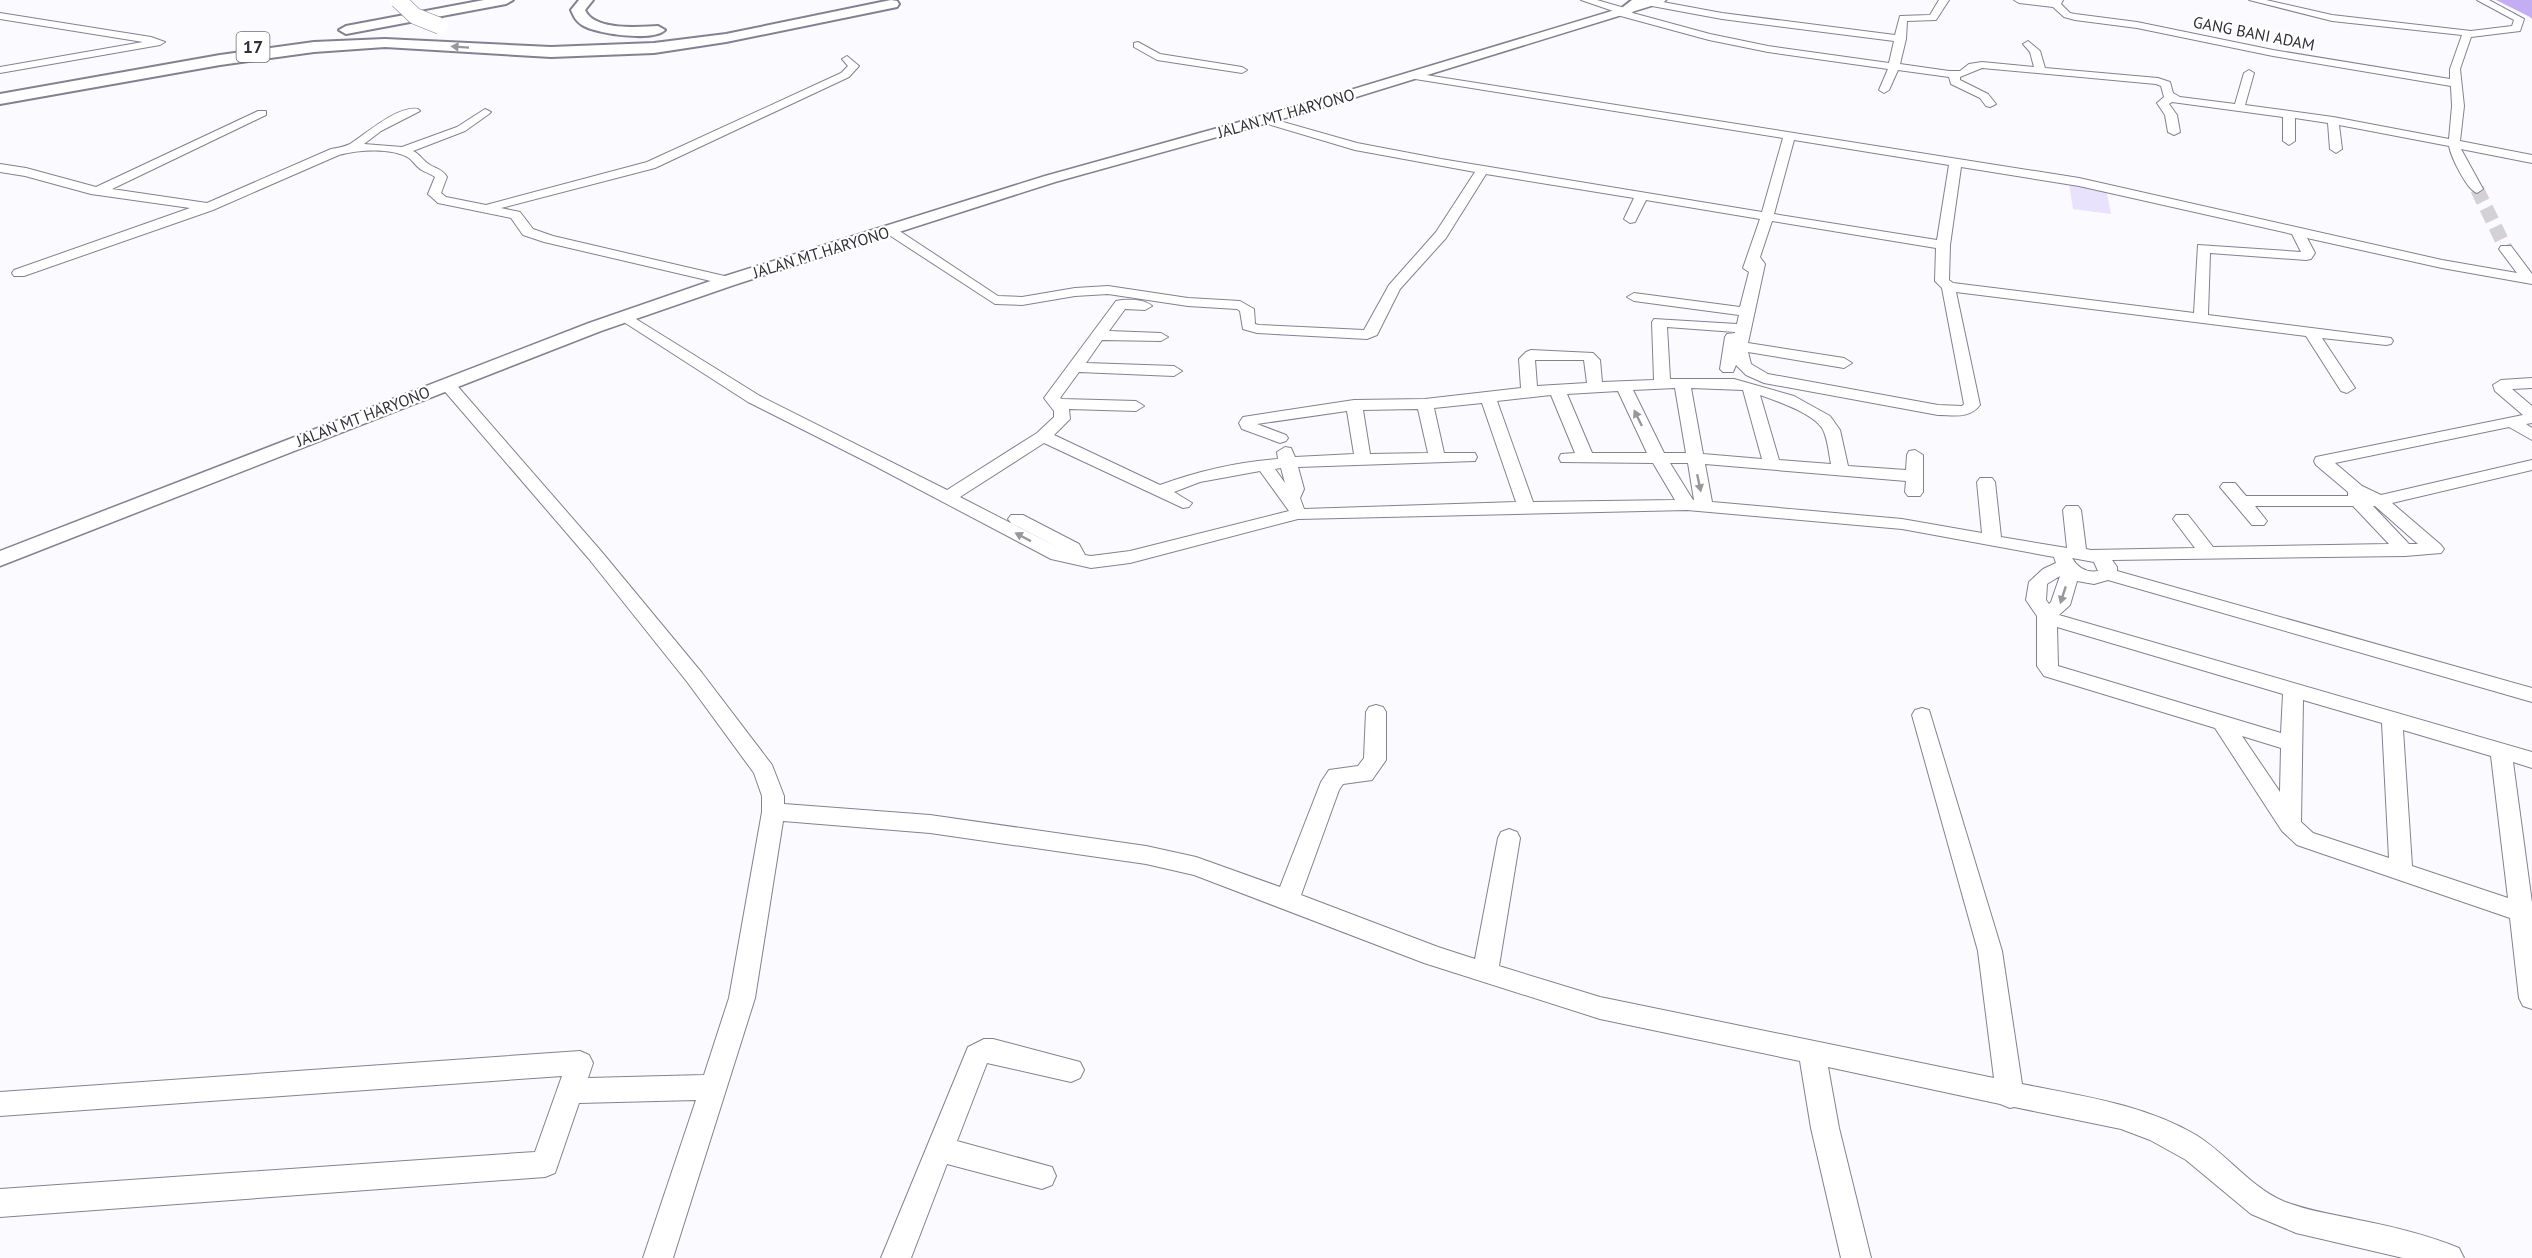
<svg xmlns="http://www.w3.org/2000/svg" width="2532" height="1258" viewBox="0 0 2532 1258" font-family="'PT Sans',sans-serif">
<rect width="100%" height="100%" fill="#fbfafe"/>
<path fill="#e9e2fd" d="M2069,184l37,5 5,25 -38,-5z"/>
<path fill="#c3aef3" d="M2496,0h36v19l-2,-2z"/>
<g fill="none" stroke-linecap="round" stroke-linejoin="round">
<path stroke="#d3d1d6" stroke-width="14" stroke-dasharray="14 7" stroke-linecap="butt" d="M2477,189l29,60"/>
<defs>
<path id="minor" d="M1581,0h16l31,9 1,3 81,22 58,12 121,17 5,-22 -172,-22 -70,-13 -5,-3 5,-3 70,13 173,22 5,-19 30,-1 9,-15h10l-13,20 -29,1 -1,18 -6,25 49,7h11l9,-7 13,-2 52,5 -4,-15 -7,-8 5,-3 12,10 5,17 113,10 12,4 3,11 7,4 55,7 9,-31 5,-3 5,3 -9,32 88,12 116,22 3,-33 -1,-20 -178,-30 -136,-28 -62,-8 -11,-3 -11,-10 -34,-4 -5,-3h49l-2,4 9,9 5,1 62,8 136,28 177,29v-10l12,-34 -130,-14 -83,-21h17l66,15 139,16 41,-5 2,-6 -37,-20h12l35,19 -4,12 -49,6 -11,32 4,37 -4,35 72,14v8l-71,-14 22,40 -6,4c-10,-3 -26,-36 -28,-47l-110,-21 3,24 -6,4 -6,-4 -2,-26 -33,-5v23l-6,4 -6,-4v-24l-111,-15 -3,2 8,11 3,17 -6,3 -6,-3 -3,-17 -8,-12 7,-6 -3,-11 -5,-2 -174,-16 -22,9v3l28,14 8,10 -6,3 -4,-1 -6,-8 -29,-14 -2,-7 -51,-7 -9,20 -5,3 -5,-3 9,-21 -120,-17 -59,-12 -92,-25 -1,-3z
M0,13l151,24 14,5 -5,3 -160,28v-6l143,-25 -143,-23z
M1138,42l22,12 82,13 5,3 -5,3 -85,-13 -23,-13v-4z
M847,56l12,10 -10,11 -194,91 -154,40 19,4 13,17 20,7 180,42 2,3 -2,3 -5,1 -184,-43 -21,-7 -12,-17 -73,-15 -10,-9 7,-17c-5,-4 -12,-5 -16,-9 -4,-3 -6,-7 -10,-10 -18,-11 -51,-8 -70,-3l-126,55 -189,66h-10l-2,-3 2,-3 176,-62 -99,-14 -66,-18 -25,-4v-8l26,4 70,19 162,-76h8v4l-154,74 95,14 124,-54c6,-1 13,-2 19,-5 16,-10 48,-39 68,-35l2,2 -39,20 -17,13 38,3 55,-20 28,-18 6,3 -2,2 -24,17 -52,20c7,3 10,10 17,14 7,4 12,4 17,12l-6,16 5,4 40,8 161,-43 194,-89 7,-7 -6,-7z
M1413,73l666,105 363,82 75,13 -18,-24 2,-3h10l21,28v10l-90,-16 -135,-30 8,15 -4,6 -5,1 -96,-7 -2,62 183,23 2,3 -2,3 -5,1 -64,-7 33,50 -8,5 -6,-2 -35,-55 -350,-44 24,113c-11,14 -25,10 -42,10l-174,-32 -18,-8 -10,-10 -3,7h-10l-3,-3 5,-32 2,-3 8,-1v-1l-68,-5 3,52h64l60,17 36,20 10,14 8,36 58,4 1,-15 2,-4 6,-1 8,5v37l-3,4h-12l-3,-4 1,-11 -201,-17 7,38 190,17 80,14 -5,-51 3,-4h12l3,4 6,55 66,11 -4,-38 3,-4h12l3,4 5,39 5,1 104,-2 -22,-29 3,-4h12l25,32 176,-3 -36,-38h-98l12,15 -3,4h-12l-32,-38 3,-4h12l11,13h102v-4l-32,-27 -2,-4 2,-4 207,-42 -28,-24 -2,-6 8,-5 31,-2v10l-20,1 20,17v17l-6,1 6,4v12l-23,-13 -174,36 27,23 19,9 151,-35v10l-140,33 49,42 3,4 -3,4 -36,3 -293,4 5,7v4l415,117v14l-424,-122 -14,4 -17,-3 -7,24 -11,10 473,137v16l-19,-6 19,141v106l-9,-3 -4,-8 -9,-80 -213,-73 -15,-14 -67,-103 -171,-52 -7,-10v-50l-11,-16 3,-18 14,-13 13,-6 -2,-6 -152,-28 -215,-19 -389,9 -168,44 -39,5 -40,-9 -180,-95 -123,-62 -132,-85 2,-3h10l132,82 187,94 90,-57 17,-16v-6l-10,-13 72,-97c10,-2 29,-2 36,5l-7,4 -20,-1 -16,22 52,2 7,4 -7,4 -59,-1 -16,23 88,3 8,5 -8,5 -95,-4 -19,26 2,1 74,2 8,5 -8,5 -67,-2 1,10 -16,16 106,50c38,-14 78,-23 118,-26l-1,-7 8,-5 6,1 4,9 59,-3 -7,-43 -90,13 29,11 2,3 -2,3 -6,2 -38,-14 -3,-6 4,-6 111,-17 71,-1 96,-11 -2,-29 7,-7 5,-2 62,3 7,7 2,22 52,-2 -2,-58 2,-3 83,5 2,-9 -105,-14 -7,-4 7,-4 106,14 9,-35 -6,-4 17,-49 -114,-19 -11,22 -5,1 -6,-4 10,-21 -148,-24 -40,64 -46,51 -23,46 -10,4 -110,-6 -14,-4 -3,-18 -3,-2 -49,-3 -80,-12 -33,2 -53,9 -27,-1 -112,-73 7,-4 5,1 103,68 24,1 53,-9 33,-2 80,12 52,3 14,8 1,15 4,1 105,5 25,-45 47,-53 39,-60 -120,-22 -94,-28v-4h8l88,25 84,16 321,53 21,-74 -374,-60 -1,-2zM1794,140l155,25 -12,75 -163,-26zM1961,167l118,19 213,48 9,18 -103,-7 -4,68 -241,-30 -4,-3 1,-35zM1772,221l164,27 -1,33 7,7 22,116 -2,2 -24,-1 -170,-31 -17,-10 -3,-12 96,16 8,-5 -8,-5 -96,-15 17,-79 -5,-7zM1535,360h49l3,23 -50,3zM1675,388l11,65h-22l-31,-63zM1691,388l52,2 19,69 -59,-5zM1618,391l29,62h-55l-25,-59zM1551,395l24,58 -14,1 -2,4 2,4 92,1 22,37 -142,2 -36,-101zM1760,395c17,6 58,20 64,37 4,10 5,22 7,32l-52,-4zM1482,403l34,99 -212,7 -4,-11 4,-9 -6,-22 177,-6 2,-4 -2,-4h-31l-10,-45zM1418,409l10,44 -58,1 -7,-44zM1044,443l139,65 6,-1 3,-4 -18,-11 26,-10 60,-11 29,40 -159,40 -39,5 -6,-1 -6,-11 -56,-29h-12l-3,4 3,4 54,28 -105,-54zM1670,463h18l6,37h-1zM1281,468l4,15 -10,-14zM2373,506h2l43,38h-9zM2072,558l22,4 4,9c-11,2 -20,-3 -26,-13zM2060,576l-9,26 -2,2 -3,-4 1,-16zM2057,627l226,67 -2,39 -223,-67zM2303,700l79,23 7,135 -76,-25 -12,-11zM2403,730l88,26 17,142 -96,-32zM2242,736l39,12 -1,44z
M447,379l6,2 148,170 101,122 70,92 12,31v8l146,11 216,31 50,11 84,30 41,-105 8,-12 29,-4 6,-8 2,-46 3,-5 7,-2 7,2 3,5v48l-14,20 -29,4 -4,6 -38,105 137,52 37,12 23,-121 3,-6 8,-3 8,3 3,6 -21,128 101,31 394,81 -16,-127 -66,-236 3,-5 7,-2 7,2 73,241 20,133c59,12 121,20 174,51 31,19 53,51 87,66 22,9 48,13 71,18 36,7 71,15 105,29l5,10h-61l-107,-25 -45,-19 -65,-54 -36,-20 -29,-11 -107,-22 -4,1 -10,-4 -172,-37 11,61 32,130h-30l-30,-130 -11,-67 -200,-42 -176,-56 -230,-88 -48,-11 -216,-31 -147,-12 -28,177 -82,260h-30l53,-158 -117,3 -24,70 -10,4 -545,40v-28l535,-37 27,-76 -562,40v-24l580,-41 9,4 4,8 -5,15 116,-3 25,-77 33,-186v-16l-8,-23 -66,-90 -99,-124 -148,-172 -2,-3z
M984,1039h9l87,23 4,8 -4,8 -9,4 -84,-19 -30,78 95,26 4,9 -4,9 -10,4 -95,-25 -36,94h-30l87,-211z"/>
<path id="major" d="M1648,0h18l-2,2 -350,108 -259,72 -321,103 -133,46 -601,235v-15l589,-228 133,-46 323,-101 259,-72z"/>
<path id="highway" d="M484,0h29l-7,4 -160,30 -7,-4 7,-4z
M579,0h14l-8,10c9,21 54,17 73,16l7,4c-11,12 -69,4 -83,-5 -6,-4 -8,-8 -11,-15z
M891,0l6,1 2,3 -2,3 -171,35 -72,11 -103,4 -166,-10 -71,5 -94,13 -220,39v-10l220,-39 94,-13 71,-3 166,8 103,-4 72,-9z
M1632,0h16l-18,14h-10l-2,-3z"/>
</defs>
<use href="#minor" stroke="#858091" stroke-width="2"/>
<use href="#major" stroke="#858091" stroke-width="3"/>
<use href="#highway" stroke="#858091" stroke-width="4"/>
<use href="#minor" fill="#fff" fill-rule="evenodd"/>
<use href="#major" fill="#fff" fill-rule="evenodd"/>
<use href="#highway" fill="#fff" fill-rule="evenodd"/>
<defs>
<path id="highway-bridge" d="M398,0l17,16 25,10"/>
</defs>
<use href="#highway-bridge" stroke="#858091" stroke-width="17" stroke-linecap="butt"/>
<use href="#highway-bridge" stroke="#fff" stroke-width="16"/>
</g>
<defs><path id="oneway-solid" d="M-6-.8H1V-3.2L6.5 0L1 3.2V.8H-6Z" transform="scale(1.5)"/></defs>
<g fill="#98979b">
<use href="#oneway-solid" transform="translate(460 47) rotate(-176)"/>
<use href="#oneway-solid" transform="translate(1638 418) rotate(-116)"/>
<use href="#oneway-solid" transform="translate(1699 483) rotate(78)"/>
<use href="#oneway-solid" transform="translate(1023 537) rotate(-152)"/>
<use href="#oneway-solid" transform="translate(2063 595) rotate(108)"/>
</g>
<g text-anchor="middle" stroke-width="4.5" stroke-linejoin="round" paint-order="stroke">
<g font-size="16" fill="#312f37" stroke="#fff">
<text transform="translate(2254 33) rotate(11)" y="6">GANG BANI ADAM</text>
<text transform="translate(1286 113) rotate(-16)" y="6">JALAN MT HARYONO</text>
<text transform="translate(821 252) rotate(-17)" y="6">JALAN MT HARYONO</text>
<text transform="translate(363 416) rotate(-21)" y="6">JALAN MT HARYONO</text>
</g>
<rect fill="#fff" stroke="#6f6d73" stroke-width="1.5" x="236.5" y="32" width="33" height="30" rx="4.5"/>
<g font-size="18" font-weight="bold" fill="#312f37">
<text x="253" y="53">17</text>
</g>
</g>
</svg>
